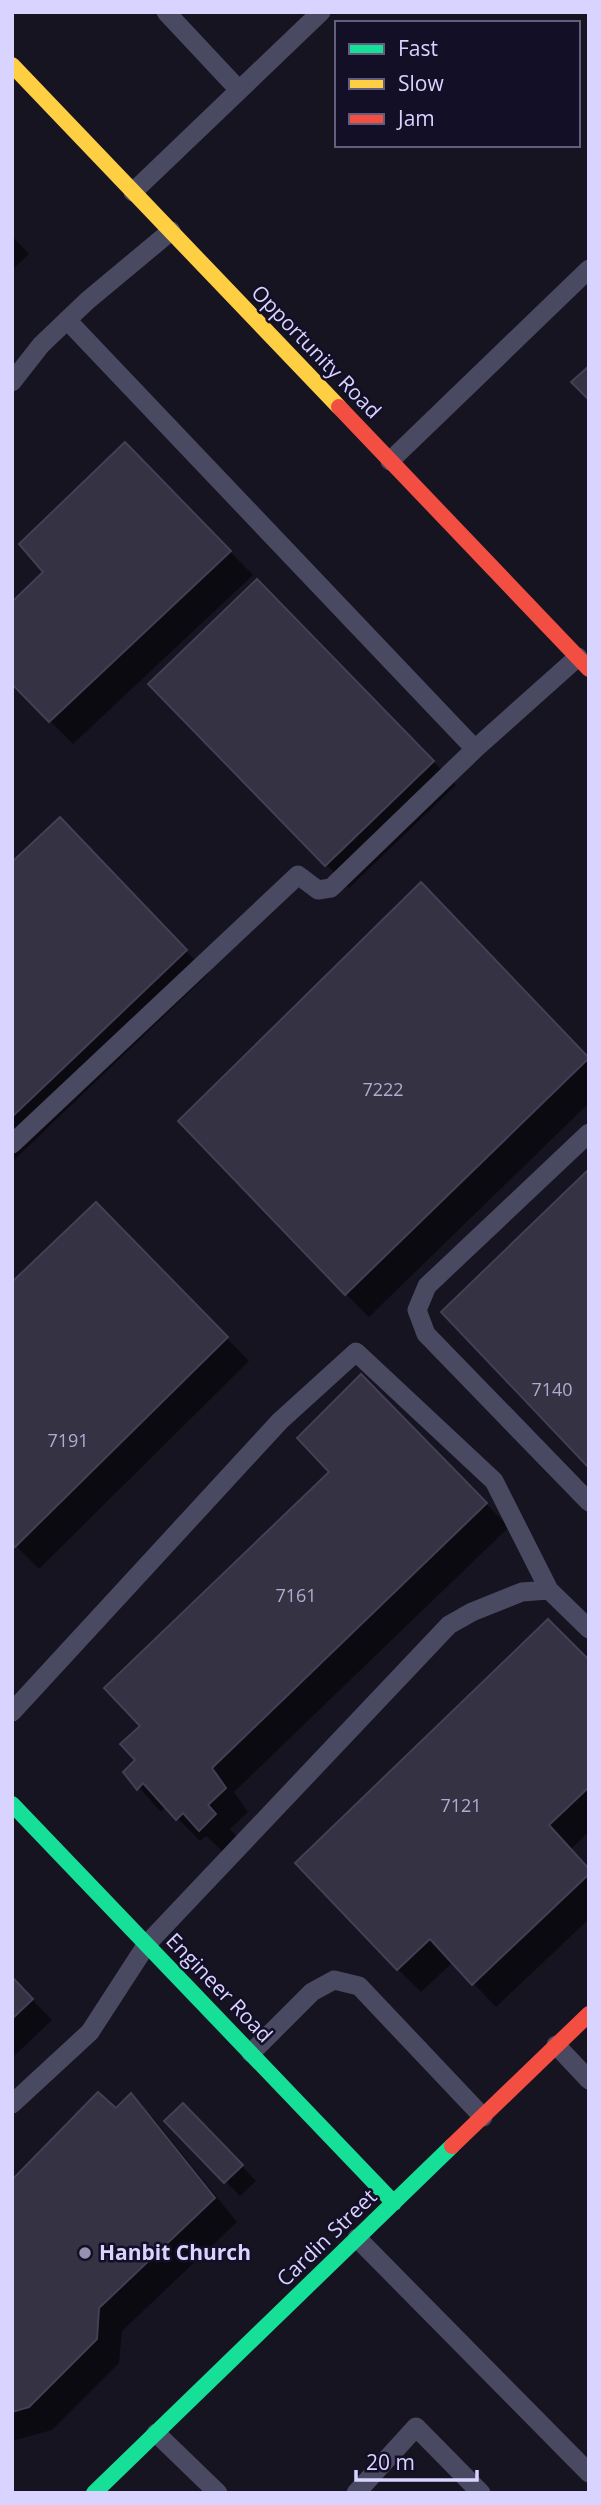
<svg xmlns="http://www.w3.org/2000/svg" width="601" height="2505" viewBox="0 0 601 2505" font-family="'Open Sans',sans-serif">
<rect width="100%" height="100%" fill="#161421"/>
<path fill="#0007" d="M12,236l17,18 -17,16z
M125,444l128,131 -180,169 -61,-62 33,-109z
M280,604l176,181 -107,103 -198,-204z
M83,842l125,132 -196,188v-298z
M444,907l145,152v44l-220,214 -23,-23z
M119,1227l130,134 -210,208 -27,-27z
M361,1377l148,150 -275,265 14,20 -18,17 8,9 -14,15 -18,-17 -6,5 -34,-35 -5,6 -36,-40 12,-12 6,-34 188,-254z
M589,1662v170l-18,17 18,20v50l-93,88 -43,-45 -32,30 -23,-23z
M12,1979l40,41 -40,38z
M131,2096l23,23 83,103 -115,109 -3,32 -67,67 -40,11v-258l105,-73z
M183,2105l73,76 -16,15 -74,-75z"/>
<path fill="#343243" stroke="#433f54" stroke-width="2" d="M589,366v34l-18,-18z
M125,442l106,109 -182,171 -37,-38v-82l31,-30 -24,-28z
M257,579l177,182 -109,105 -177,-182z
M60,817l127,133 -175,167v-255z
M421,882l168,176 -244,237 -167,-174z
M589,1169v299l-148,-156z
M96,1202l132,135 -213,210 -3,-3v-262z
M361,1374l126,129 -275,265 14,20 -18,17 8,9 -17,17 -16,-18 -7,7 -33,-37 -6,7 -14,-18 12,-12 -15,-16 20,-18 -36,-38 225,-216 -32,-34z
M548,1619l41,41v127l-40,38 40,44v5l-117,111 -42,-46 -33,31 -102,-107z
M12,1977l21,22 -21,20z
M98,2092l18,16 15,-15 84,105 -116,110 -2,31 -68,68 -17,5v-232z
M183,2103l60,62 -19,18 -60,-62z"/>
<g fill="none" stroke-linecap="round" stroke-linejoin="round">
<path stroke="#4a4962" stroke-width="19" d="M166,12l73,78
M133,192l188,-180
M67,320l408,429
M12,382l29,-37 46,-44 84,-70
M390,461l199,-192
M589,1133l-162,153 -10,24 9,24 163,168
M12,1144l286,-269 20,15 13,-2 144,-139 103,-92
M12,1712l268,-291 76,-69 138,129 55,109
M556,2045l33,35
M251,2053l61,-61 22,-12 25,6 124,131
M12,2104l78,-72 57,-88 302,-319 23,-13 50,-20 27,-2 40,39
M357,2238l232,235
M156,2433l62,60
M356,2493l60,-66 65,66"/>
<path stroke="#16e098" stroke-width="16" d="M12,1804l382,399
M94,2493l358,-347"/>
<path stroke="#ffcf43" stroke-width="16" d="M12,65l327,342"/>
<path stroke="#f24e42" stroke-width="16" d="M339,407l250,262
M452,2146l137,-132"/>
</g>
<circle fill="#9591b1" stroke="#130f26" stroke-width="2.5" cx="85" cy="2253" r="7"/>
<g text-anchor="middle" stroke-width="5" stroke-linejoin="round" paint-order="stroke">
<g font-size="18" fill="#b0acd0">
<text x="383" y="1096">7222</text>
<text x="552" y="1396">7140</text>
<text x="68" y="1447">7191</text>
<text x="296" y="1602">7161</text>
<text x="461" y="1812">7121</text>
</g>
<g font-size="21" fill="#d9d4ff" stroke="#130f26">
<text transform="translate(316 352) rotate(46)" y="7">Opportunity Road</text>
<text transform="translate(219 1988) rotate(46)" y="7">Engineer Road</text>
<text transform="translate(327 2238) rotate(-44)" y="7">Cardin Street</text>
</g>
<g font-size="21" font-weight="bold" fill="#d9d4ff" stroke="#130f26" text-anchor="start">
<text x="99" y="2260">Hanbit Church</text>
</g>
</g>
<rect width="601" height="2505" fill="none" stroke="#d9d4ff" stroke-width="28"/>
<rect x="335" y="21" width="245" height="126" fill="#130f26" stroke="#625e7d" stroke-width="2"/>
<rect x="349" y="44" width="35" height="10" fill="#16e098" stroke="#625e7d" stroke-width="2"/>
<text x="398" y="56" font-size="21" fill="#d9d4ff">Fast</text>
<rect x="349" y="79" width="35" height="10" fill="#ffcf43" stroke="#625e7d" stroke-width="2"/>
<text x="398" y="91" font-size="21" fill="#d9d4ff">Slow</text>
<rect x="349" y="114" width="35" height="10" fill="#f24e42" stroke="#625e7d" stroke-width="2"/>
<text x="398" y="126" font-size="21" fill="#d9d4ff">Jam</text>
<path d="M356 2470v10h121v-10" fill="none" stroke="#d9d4ff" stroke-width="3.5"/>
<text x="366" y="2470" font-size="21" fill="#d9d4ff" stroke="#130f26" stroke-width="5" paint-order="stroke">20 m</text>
</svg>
